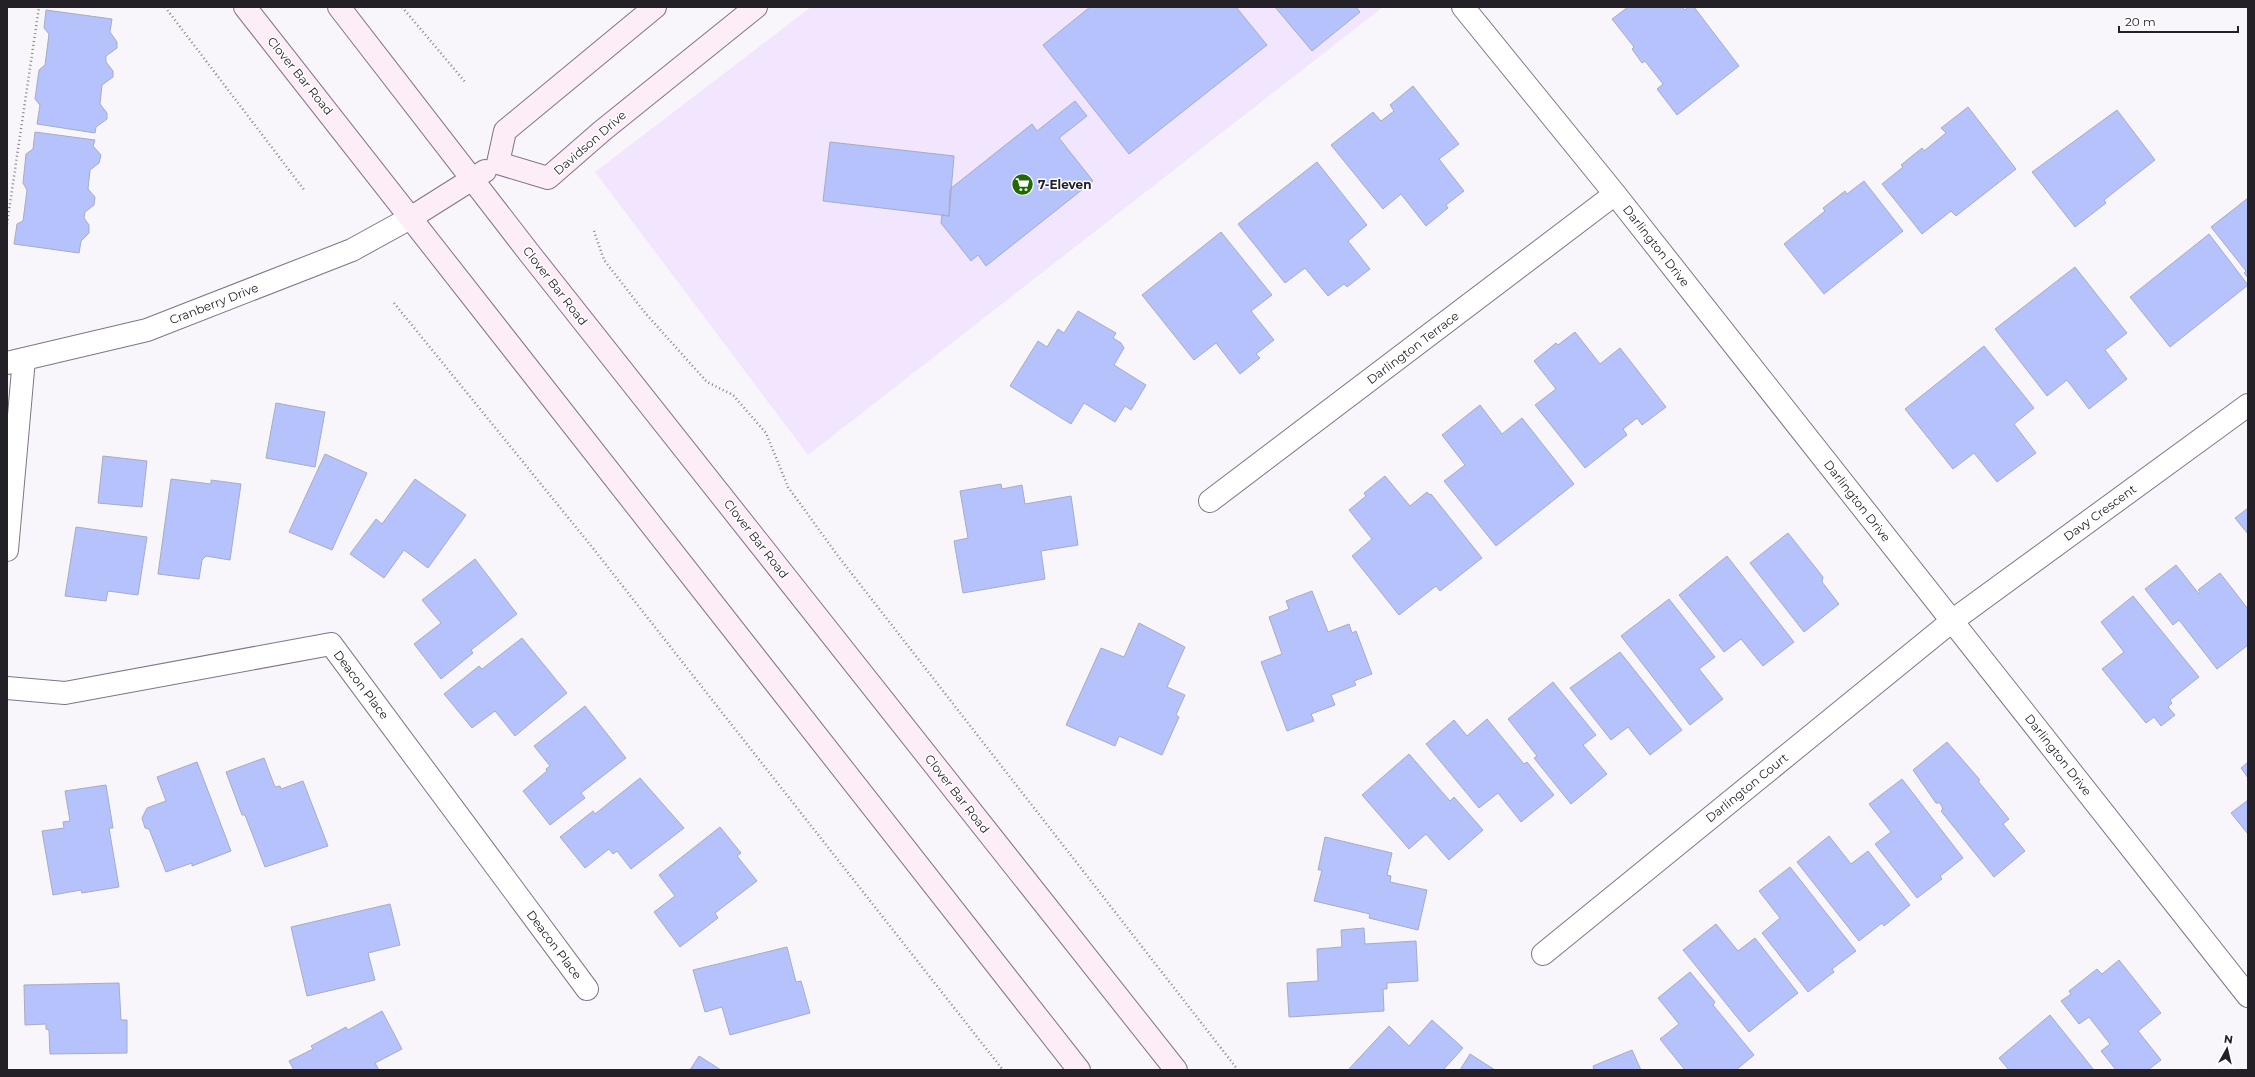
<svg xmlns="http://www.w3.org/2000/svg" width="2255" height="1077" viewBox="0 0 2255 1077" font-family="Montserrat,sans-serif">
<rect width="100%" height="100%" fill="#f9f6fb"/>
<path fill="#f2e5fe" d="M811,7h572l-575,448 -213,-283z"/>
<path fill="#b5c2fc" stroke="#a6acc4" d="M1090,7h146l31,38 -138,109 -86,-109z
M1275,7h81l4,5 -48,39z
M1628,7h54l3,3 3,-3h6l45,59 -62,49 -20,-26 6,-5 -18,-23 -3,2 -10,-14 2,-2 -22,-28z
M46,10l66,9 -2,13 7,10v6l-11,8v6l7,9v6l-11,8 -2,19 7,9v6l-11,8 -1,6 -58,-9 3,-19 -5,-6 4,-29 6,-5 4,-31 -5,-6z
M1413,86l46,58 -20,15 25,32 -18,14 2,3 -22,18 -25,-32 -18,15 -52,-64 42,-33 8,9 13,-10 -4,-6z
M1075,101l12,15 -28,22 34,43 -107,85 -8,-11 -7,6 -30,-38 1,-8 7,1 1,-27 82,-65 5,7z
M1968,107l48,62 -60,47 -5,-5 -29,23 -40,-50 21,-17 -2,-2 21,-17 2,3 22,-18 -5,-5z
M2117,110l38,50 -51,40 2,3 -31,24 -43,-55z
M35,132l60,8 -2,6 8,9 -2,8 -9,7 -2,19 7,8 -1,8 -9,7 -1,6 5,7v8l-8,8 -2,12 -65,-9 3,-20 6,-3 4,-31 -4,-7 3,-29 7,-5z
M830,142l124,14 -5,60 -126,-15z
M1317,162l50,63 -19,16 22,28 -23,18 -3,-3 -16,12 -23,-28 -20,15 -47,-59z
M1864,181l39,50 -79,63 -40,-50 41,-33 -2,-3 22,-17 2,3z
M2248,198v80l-4,-5 2,-2 -35,-44z
M1221,232l51,63 -21,16 23,29 -18,14 4,4 -20,16 -24,-31 -22,17 -52,-65z
M2209,234l39,51 -78,62 -40,-50z
M2075,267l52,66 -22,17 22,29 -38,30 -22,-29 -20,16 -52,-67z
M1078,311l38,22 -3,5 8,5 3,5 -10,17 32,20 -15,25 -6,-4 -10,16 -31,-19 -13,21 -61,-38 28,-45 9,6 11,-18 6,4z
M1575,332l25,32 20,-16 46,59 -24,18 -5,-7 -14,11 4,6 -42,33 -50,-63 21,-16 -22,-28 22,-18 2,2z
M1984,346l50,62 -20,16 22,29 -39,29 -23,-29 -21,16 -48,-60z
M276,403l49,9 -10,55 -49,-9z
M1480,405l22,29 20,-16 52,66 -78,62 -52,-65 21,-16 -23,-30z
M325,454l42,19 -35,77 -43,-18z
M103,456l44,5 -5,46 -44,-4z
M1385,476l25,30 17,-14 3,3 1,-1 51,64 -42,33 -4,-5 -37,29 -47,-59 20,-17 -23,-29 17,-14 -2,-3z
M171,479l40,5v-4l30,4 -11,76 -24,-4 -4,4 -3,19 -41,-5z
M415,479l51,36 -38,53 -24,-18 -20,28 -34,-24 26,-35 6,5z
M1001,484l1,5 20,-4 3,19 46,-8 7,49 -37,6 4,28 -82,14 -9,-52 14,-3 -8,-47z
M2248,508v26l-13,-16z
M76,527l71,10 -9,58 -30,-4 -2,10 -41,-5z
M1788,533l35,44 -1,5 17,22 -35,28 -54,-69z
M1727,556l67,86 -31,24 -22,-27 -17,13 -45,-57z
M475,559l42,55 -46,36 2,3 -32,26 -27,-35 27,-21 -19,-23z
M2176,565l23,29 1,-2 -2,-2 22,-17 28,36v36l-31,24 -38,-49 -6,5 -28,-36z
M1312,591l16,41 21,-8 3,9 4,-2 16,43 -18,7 2,4 -25,10 4,10 -24,9 3,7 -27,10 -26,-69 21,-8 -13,-37 20,-8 -3,-8z
M2133,596l66,81 -29,23 2,3 -4,4 7,8 -14,11 -7,-9 -8,6 -44,-54 22,-17 -23,-30z
M1669,599l46,58 -16,12 24,30 -33,26 -69,-89z
M1139,623l46,24 -18,40 18,8 -9,20 3,2 -17,38 -43,-19 -4,10 -49,-21 35,-77 23,9z
M522,638l45,55 -52,43 -20,-25 -23,17 -28,-34 35,-28 3,3z
M1620,652l62,78 -32,25 -22,-28 -17,13 -41,-52z
M1553,682l43,53 -13,10 24,29 -36,30 -37,-46 3,-2 -29,-37z
M585,706l41,52 -45,35 4,5 -35,27 -27,-34 24,-20 -1,-2 4,-3 -16,-20z
M1487,719l37,45 3,-2 27,33 -33,27 -23,-29 -19,15 -53,-64 28,-24 13,16z
M1947,742l33,38 -2,1 31,38 -6,5 22,27 -31,26 -53,-66 2,-2 -3,-6h-4l-23,-33z
M1409,754l41,47 4,-4 29,33 -34,30 -23,-26 -17,15 -47,-54z
M264,758l11,29 5,-1 1,3 22,-8 25,65 -63,21 -20,-52h-3l-16,-43z
M197,762l34,89 -39,15v-3l-26,9 -17,-43 -4,-1 -3,-10 5,-10 19,-7 -9,-24z
M2248,762v16l-7,-10z
M640,778l44,50 -53,41 -14,-18 -4,3 -4,-5 -24,19 -25,-31 33,-26 2,3z
M1902,779l61,79 -23,18 2,3 -25,19 -42,-54 16,-12 -22,-28z
M106,785l7,43h-4l10,59 -37,6 -1,-3 -28,5 -11,-64 22,-3 -1,-6 7,-1 -5,-30z
M2248,800v34l-17,-21z
M720,827l21,26 -4,3 20,25 -42,32 3,5 -38,29 -26,-35 21,-16 -16,-21z
M1829,836l22,28 17,-13 42,54 -26,21 -2,-3 -23,18 -62,-79z
M1325,837l67,16 -5,22 4,1 -1,6 37,8 -9,40 -49,-12 1,-4 -56,-13 8,-31h-4z
M1790,867l66,84 -24,18 2,3 -26,20 -46,-59 18,-15 -21,-27z
M390,904l10,41 -32,8 7,27 -68,16 -16,-69z
M1716,924l22,27 17,-13 43,55 -49,39 -66,-82z
M1364,928l1,16 51,-3 2,40 -31,2v6h-4l1,22 -95,6 -2,-34 31,-2 -1,-32 25,-2 -1,-17z
M787,947l9,35 5,-1 9,32 -80,22 -8,-28 -17,5 -12,-42z
M2119,960l42,53 -23,18 23,29 -13,10h-32l-15,-19 9,-7 -21,-27 -10,7 -18,-23 10,-7 -2,-3 28,-22 5,5z
M1690,972l25,30 -2,3 41,50 -18,15h-51l-25,-31 19,-15 -21,-26z
M119,983l2,37h6v33l-77,1 -1,-24 -3,-1v-5l-21,1 -1,-40z
M382,1011l20,38 -27,14 4,7h-85l-5,-9 24,-12 -2,-3 35,-19 2,3z
M2050,1015l44,55h-85l-10,-12z
M1432,1020l31,28 -20,22h-95l41,-44 20,20z
M1632,1050l9,20h-47l-1,-4z
M1470,1054l25,16h-35z
M699,1056l22,14h-31z"/>
<g fill="none" stroke-linecap="round" stroke-linejoin="round">
<defs>
<path id="street" d="M1463,7l152,187 633,802
M7,363l140,-33 205,-80 60,-33
M1210,501l405,-307
M7,550l17,-191
M7,688l58,5 266,-49 256,345
M1543,954l409,-333 296,-216"/>
<path id="secondary" d="M245,7l834,1063
M339,7l191,247 646,816
M498,163l50,15 54,-47 154,-124
M498,163l7,-32 150,-124
M412,217l73,-46"/>
</defs>
<use href="#street" stroke="#7f7489" stroke-width="24"/>
<use href="#secondary" stroke="#7f7489" stroke-width="24"/>
<path stroke="#858188" stroke-width="2.5" stroke-dasharray="1 3" stroke-linecap="butt" d="M165,7l140,184
M402,7l64,76
M7,224l32,-217
M594,231l10,29 42,54 61,68 26,13 33,38 22,54 50,69 400,514
M394,303l198,244 411,523"/>
<use href="#street" stroke="#fff" stroke-width="22"/>
<use href="#secondary" stroke="#fdedf7" stroke-width="22"/>
</g>
<defs>
<symbol id="supermarket-disc" viewBox="-11 -11 22 22"><circle r="9.5" fill="#216903" stroke="#fff"/><path d="M-6-5.5h2.5l.6 2H6L4.5 2H-2.5L-4.4-4H-6ZM-1.5 3.2a1.3 1.3 0 1 0 .1 0ZM3 3.2a1.3 1.3 0 1 0 .1 0Z" fill="#fff"/></symbol>
</defs>
<g fill-rule="evenodd">
<use href="#supermarket-disc" x="1010" y="172" width="25" height="25"/>
</g>
<g text-anchor="middle" stroke-width="3" stroke-linejoin="round" paint-order="stroke">
<g font-size="12" fill="#242028" stroke="#fff">
<text transform="translate(300 76) rotate(51)" y="4">Clover Bar Road</text>
<text transform="translate(590 143) rotate(-41)" y="4">Davidson Drive</text>
<text transform="translate(1656 246) rotate(52)" y="4">Darlington Drive</text>
<text transform="translate(555 286) rotate(52)" y="4">Clover Bar Road</text>
<text transform="translate(214 304) rotate(-21)" y="4">Cranberry Drive</text>
<text transform="translate(1413 348) rotate(-37)" y="4">Darlington Terrace</text>
<text transform="translate(1857 501) rotate(52)" y="4">Darlington Drive</text>
<text transform="translate(2100 513) rotate(-36)" y="4">Davy Crescent</text>
<text transform="translate(756 539) rotate(52)" y="4">Clover Bar Road</text>
<text transform="translate(361 685) rotate(53)" y="4">Deacon Place</text>
<text transform="translate(2058 755) rotate(52)" y="4">Darlington Drive</text>
<text transform="translate(1747 788) rotate(-39)" y="4">Darlington Court</text>
<text transform="translate(957 794) rotate(52)" y="4">Clover Bar Road</text>
<text transform="translate(554 945) rotate(53)" y="4">Deacon Place</text>
</g>
<g font-size="12" font-weight="bold" fill="#242028" stroke="#fff" text-anchor="start">
<text x="1038" y="189">7-Eleven</text>
</g>
</g>
<rect width="2255" height="1077" fill="none" stroke="#242028" stroke-width="16"/>
<g transform="translate(2227 1049) rotate(8)" stroke="#ffffff" stroke-width="3" paint-order="stroke">
<path d="M0-3L7 15L0 10L-7 15Z" fill="#242028"/>
<text y="-6" font-size="11" font-weight="bold" text-anchor="middle" fill="#242028">N</text>
</g>
<path d="M2119 26v6h119v-6" fill="none" stroke="#242028" stroke-width="2"/>
<text x="2125" y="26" font-size="12" fill="#242028" stroke="#ffffff" stroke-width="3" paint-order="stroke">20 m</text>
</svg>
